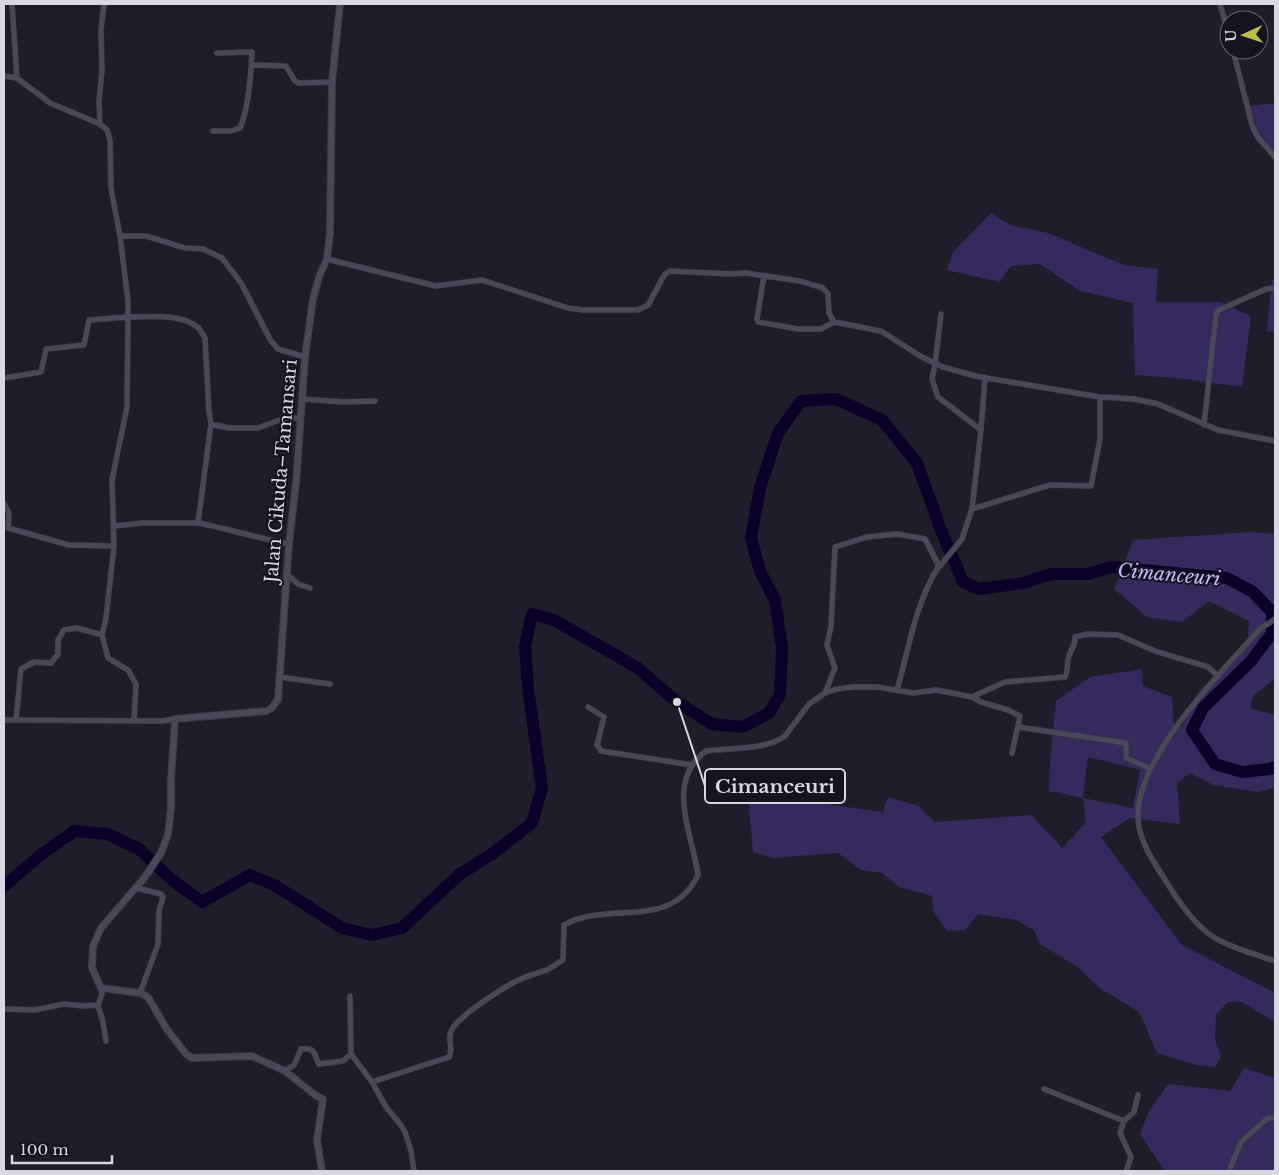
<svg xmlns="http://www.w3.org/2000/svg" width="1279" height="1175" viewBox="0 0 1279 1175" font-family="'Libre Baskerville',serif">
<rect width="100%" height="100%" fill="#1f1d29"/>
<path fill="#36295d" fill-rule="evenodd" d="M1275,103v51l-15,-18 -11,-30z
M991,213l19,12 38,8 76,32 34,4 -2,33h65l30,14 -9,71 -56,-8 -51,-4 -2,-72 -53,-12 -40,-27 -29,2 -12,16 -52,-12 6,-18z
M1272,280h3v52l-8,-1z
M1251,532l24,2v145l-22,17 -3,12 25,7v73l-17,4 -45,-7 -23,-12 -13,10 3,41 -50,-6 -29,19 81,108 93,48v29l-33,-20h-14l-12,12 -1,26 6,16 -6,11 -19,-2 -39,-12 -18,-41 -38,-23 -25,-23 -36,-22 -6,-14 -18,-10 -38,-6 -13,16 -18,1 -13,-19 -2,-16 -33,-9 -17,-14 -21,-3 -23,-17 -65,5 -20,-6 -6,-67 64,17 72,10 5,-15 30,9 17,16 96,-7 31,33 24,-26 -3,-24 -34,-7 1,-30 6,-60 34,-24 52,-8 1,17 29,11 2,29h8l18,-36 48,-44 1,-25 -40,-20 -27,21 -35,-5 -33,-28 19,-49zM1088,757l52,13 -7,38 -50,-10z
M1244,1068l31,10v93h-110l-25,-37 9,-23 19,-27 62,7z"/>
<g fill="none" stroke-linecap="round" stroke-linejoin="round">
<path stroke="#0b0027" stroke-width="12" d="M4,886l39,-33 32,-22 33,3 31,15 33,31 30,22 48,-27 26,11 66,42 30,7 30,-7 57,-53 37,-24 36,-28 10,-35 -14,-100 -3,-42 7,-32 22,6 84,48 39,34 35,22 31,3 26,-14 11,-18 2,-47 -7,-48 -15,-29 -9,-33 9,-50 18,-55 23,-32 35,-2 46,21 35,43 24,67 22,52 16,7 44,-6 28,-9h37l23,-7 116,11 26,14 19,20v21l-21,28 -48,47 -11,22 23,34 27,8 27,-3 6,-2"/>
<defs>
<path id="minor" d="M12,4l5,74
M1220,4l9,32
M1233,50l19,75 5,11 18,21
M252,65l34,1 9,15 4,2 33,-1
M4,76l13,2 33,25 50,21 7,6 3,10 1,48 9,48 8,65v16c22,0 53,-4 71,11 2,3 4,7 6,10l4,74 2,12 18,4h29l27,-10h16
M100,124l-1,-23 3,-31 -1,-40 3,-26
M213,131h18l9,-3c9,-20 11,-54 12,-76l-35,1
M120,236h26l39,12 18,1 19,9 19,25 30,58 7,8 27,8
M327,259l109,27 46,-6 86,28 15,2h55l10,-5 14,-26 3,-5 5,-3 61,3 15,-1 54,8 23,7 5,6 1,19 5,9 47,9 39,25 23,11 32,9 125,21 34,2 24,5 60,26 57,11
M764,276l-7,43 1,3 40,7h23l13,-7
M941,314l-6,50 -3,15 6,18 43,33
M4,378l37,-6 5,-23 38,-4 5,-25 39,-3 -1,90 -15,73 2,66 -8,72 -4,17 -25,-7 -13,2 -6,10v14l-7,9 -17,-1 -13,7 -5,51
M302,399l42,3 31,-1
M1204,425l12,-111 3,-4 47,-21 9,-1
M4,504l5,9 -1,15 61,17 45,1
M972,509l78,-24 41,1 9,-47v-42
M198,523c31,6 60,15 91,21
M114,526l29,-3h55l13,-99
M940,566l22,-27 10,-30 9,-79 4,-53
M287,574l11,10 12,4
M266,578l21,4
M1275,619l-15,10c-39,44 -133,136 -121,198 4,19 15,36 25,51 12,20 31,48 51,60 19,11 40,16 60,23
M102,635l6,23 20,12 8,14 -2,36
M280,677l50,7
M825,693l10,-25 -8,-23 4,-19 4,-79 32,-10 30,-3 28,5 14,27c-24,37 -30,83 -42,124
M972,697l33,-15 60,-5c4,-7 1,-13 4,-21 2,-9 6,-7 6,-19l13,-3 30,1 37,16 53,16 10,9
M588,707l16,10 -7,28 4,6 91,14
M4,720l158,1 13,-2
M1018,727l108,16v15l25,11
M136,888l25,6 2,3 -4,14 -1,33 -18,49
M350,996l1,58 21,28 14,25 14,17 5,8 6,19 3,20
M98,1005l5,17 3,19
M4,1009l31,1 29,-6 20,2 14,-1 4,-11 -1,-6
M285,1071l9,-6 7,-16c15,-2 12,4 18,15l24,-3 8,-7
M372,1082l77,-25c5,-8 -2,-17 2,-26 7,-15 54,-45 70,-52 8,-4 17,-6 26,-9 5,-2 11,-7 16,-10l1,-35c44,-25 107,7 134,-50 -5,-40 -34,-94 8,-124 23,-3 61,-1 79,-15l24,-32 16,-11 12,-4 16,-2h24l36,6 23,-3 36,7 9,5 27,8 12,6 -8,37
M1044,1089l80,32
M1126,1171l5,-14 -11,-24 4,-12 10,-9 4,-17
M1229,1171l12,-29 27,-24h7"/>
<path id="tertiary" d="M322,1171l-5,-31 6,-41 -8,-4 -30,-24 -33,-15 -60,2 -6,-4 -20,-26 -18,-31 -8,-4 -39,-5 -9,-20 1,-22 8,-18 44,-51 16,-24 7,-18 3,-27v-28l4,-61 91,-8 6,-3 6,-9 11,-155 7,-61 9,-126 8,-58 6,-22 8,-18 3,-26 2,-151 8,-78"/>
</defs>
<use href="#minor" stroke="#3b3944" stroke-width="6"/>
<use href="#tertiary" stroke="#3b3944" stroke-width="8"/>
<use href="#minor" stroke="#4a4857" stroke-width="5"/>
<use href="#tertiary" stroke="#4a4857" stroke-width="6"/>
</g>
<g text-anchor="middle" stroke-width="4" stroke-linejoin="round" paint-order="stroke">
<g font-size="18" fill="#d9d8e1" stroke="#151320">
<text transform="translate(281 471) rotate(-85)" y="6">Jalan Cikuda–Tamansari</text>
</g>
<g font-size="19" font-style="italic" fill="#c1b8f5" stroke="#151320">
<text transform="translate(1169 574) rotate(5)" y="7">Cimanceuri</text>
</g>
</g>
<path fill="none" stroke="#d9d8e1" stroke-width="2" d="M677 702L705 786"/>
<circle fill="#d9d8e1" stroke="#151320" stroke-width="2" cx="677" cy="702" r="5"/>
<rect fill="#151320" stroke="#d9d8e1" stroke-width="2" x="705" y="769" width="140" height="34" rx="5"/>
<g font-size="19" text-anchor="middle" font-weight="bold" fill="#d9d8e1">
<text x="775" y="793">Cimanceuri</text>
</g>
<rect width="1279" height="1175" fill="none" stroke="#d9d8e1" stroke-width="10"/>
<g transform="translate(1244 35) rotate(267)"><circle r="24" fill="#151320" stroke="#63626d"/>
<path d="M0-4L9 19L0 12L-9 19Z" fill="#bbc044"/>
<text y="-8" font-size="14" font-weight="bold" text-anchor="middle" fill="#d9d8e1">U</text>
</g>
<path d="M12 1155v8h100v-8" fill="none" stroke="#d9d8e1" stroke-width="2.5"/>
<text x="20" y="1155" font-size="15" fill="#d9d8e1" stroke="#151320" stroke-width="4" paint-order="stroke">100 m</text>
</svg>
